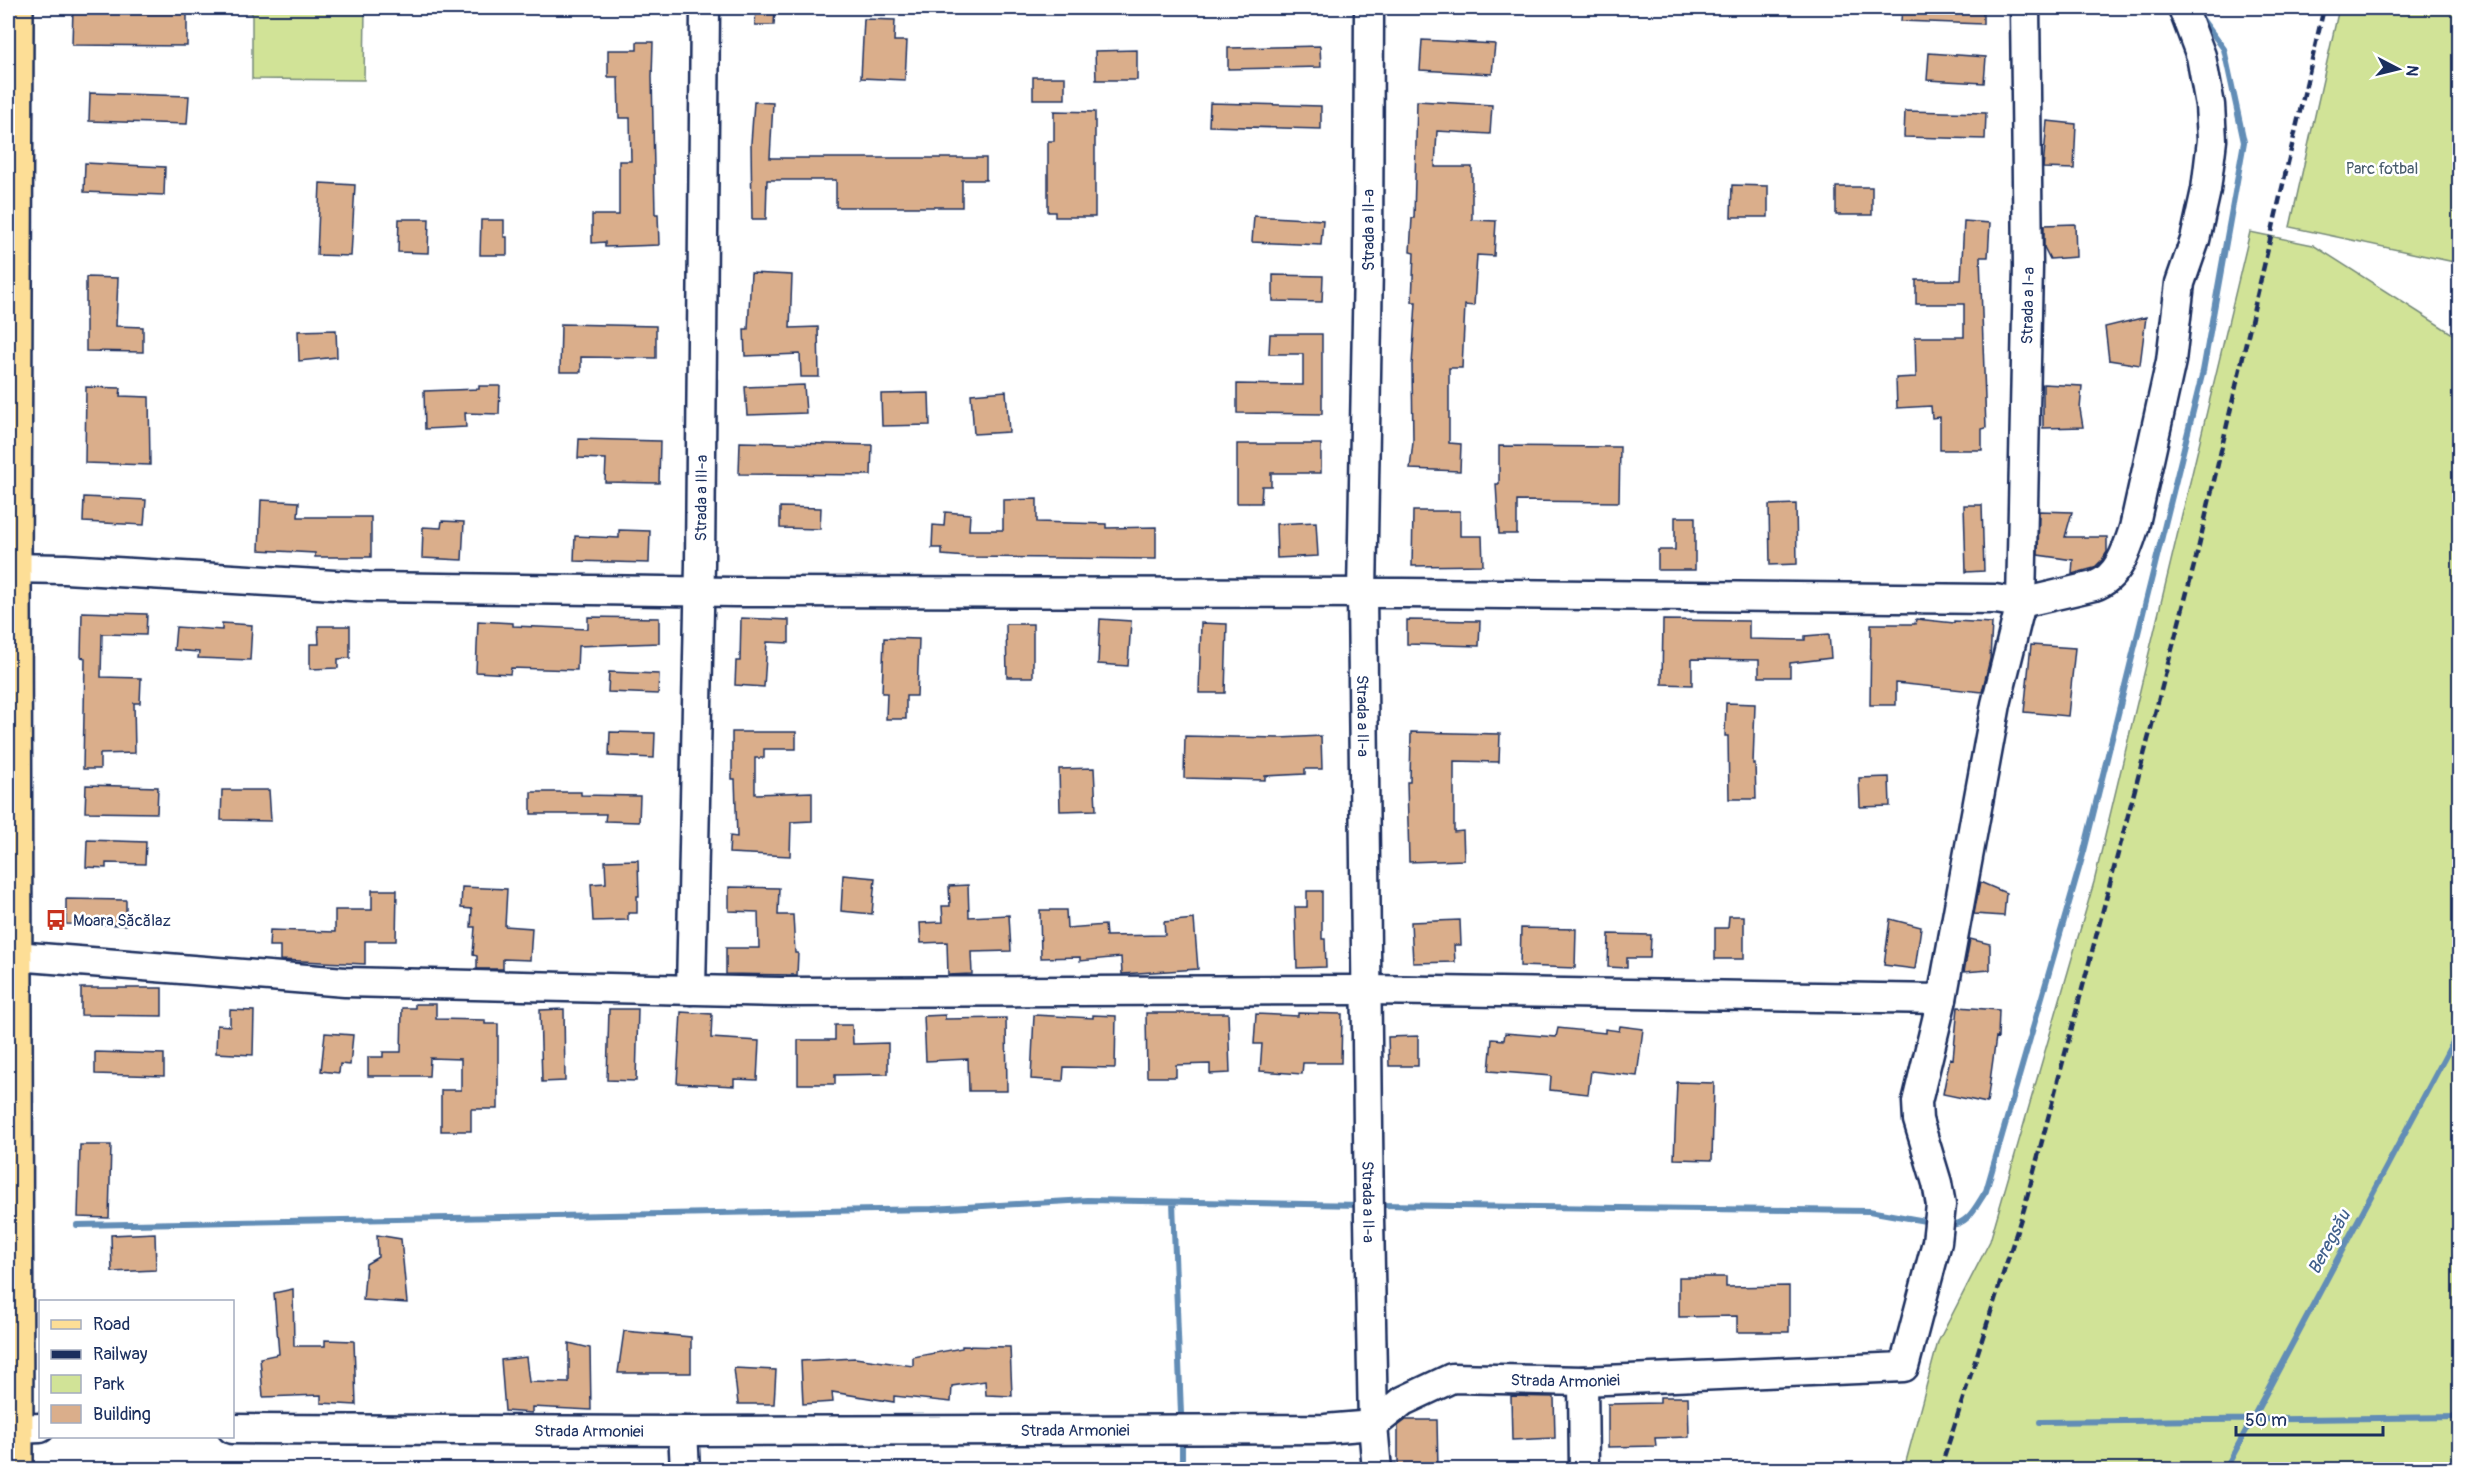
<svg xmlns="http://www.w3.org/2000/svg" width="2467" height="1477" viewBox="0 0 2467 1477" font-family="Pangolin,sans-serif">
<rect width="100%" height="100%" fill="#fff"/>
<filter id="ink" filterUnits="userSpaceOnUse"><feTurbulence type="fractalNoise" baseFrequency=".0167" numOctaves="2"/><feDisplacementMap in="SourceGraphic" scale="12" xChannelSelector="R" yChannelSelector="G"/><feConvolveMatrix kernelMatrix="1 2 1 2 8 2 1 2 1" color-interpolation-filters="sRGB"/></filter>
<g filter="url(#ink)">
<path fill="#d1e397" stroke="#76897a" stroke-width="1.5" d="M97,8h268l-1,72 -112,-1v-66l-155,-3z
M2339,8h120v255l-169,-36z
M2250,232l63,13 146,93v1131h-555l34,-127 52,-101 104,-359z"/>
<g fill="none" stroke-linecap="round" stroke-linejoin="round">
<path stroke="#628db6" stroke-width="6" d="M1173,1202l8,212
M1376,1205l493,6 62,11
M1947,1224c20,4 29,-18 39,-33l98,-340 119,-480 41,-229 -20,-93 -25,-34
M77,1225l855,-16 155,-9 275,5
M2040,1422l420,-5
M1182,1446v24
M2225,1470l235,-441"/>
</g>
<path fill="#daae8b" stroke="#1b2f5e" stroke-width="1.5" d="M73,8l114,3v35l-115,-1z
M756,8h19l-1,17h-19z
M1902,8h81v16l-82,-3z
M864,19l31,1 -1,21h13l-2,39 -44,-2z
M1422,40l73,4 -3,30 -72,-4z
M637,42h16l-1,35 3,137h3l1,31 -54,2v-5l-13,1v-28h27v-54h12l-1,-43h-11l-1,-41h-10v-27h29z
M1320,46l1,21 -93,2v-21z
M1137,50v30h-41l-1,-29z
M1929,53l57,4 -2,26 -57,-3z
M1033,77h32v22h-32z
M90,93l99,3 -2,28 -98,-3z
M1417,101l75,4 -2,29 -53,-3 -2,36h37v53l24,1 -2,35 -17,-1 -3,51 -9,-1 -3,63h-13v75l12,1 -1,27 -50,-2 3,-27 -1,-76 4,-64h-4l2,-49 -4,-1 2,-34h2z
M754,102l19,1 -3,55h216v22h-24v27h-126v-27h-69l-1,39h-14l-1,-76z
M1210,103l111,3v23l-112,-3z
M1054,111l41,1v105h-40v-5h-7v-71h6z
M1905,111l81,2 -1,26 -81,-2z
M2047,121l29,3 -2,45 -31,-1z
M85,163l80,4 -1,28 -80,-3z
M320,183l35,2 -4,71 -34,-1z
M1732,185l36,1v31h-37z
M1836,187h36v28h-36z
M1254,216l69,4 -2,25 -69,-3z
M399,219h30l-1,34 -30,-1z
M481,220h23v17h3v18h-27z
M1964,221l26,2 -2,34h-8l6,171 -4,1v21h-42v-33l-8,1 -1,-12 -34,2 -1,-30 20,-1 -1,-40h49v-33h-48v-24h45z
M2075,224l1,33 -26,2 -6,-12v-22z
M751,273l41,2 -2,53 28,-1 1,50h-18l-1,-23 -55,2 -1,-27h4z
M1273,275l50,1 -1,26 -49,-1z
M86,277l32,1 -2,48 27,1v25l-57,-1z
M2146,317l-6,48 -31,-5 -4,-33z
M561,324l95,2v32l-75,-1v15h-21z
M336,330l1,27 -38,4 -1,-30z
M1270,334h52v80l-85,-1v-29l66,1v-31h-34z
M2043,384l39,2 -2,23 3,18 -40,1z
M804,385l2,28 -59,2 -2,-28z
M479,386h21l-1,28 -34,-1 1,14 -41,2 -1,-38 55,-2z
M86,387l35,1 -1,8 29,1 1,68 -65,-2z
M1006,391l3,41 -35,2 -3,-40z
M929,393l1,32 -48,1 -1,-32z
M579,439l81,2 -1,42 -54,-1 1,-23 -28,-1z
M740,442l132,3 -1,30 -132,-1z
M1237,444h84v29h-50v13h-9l-1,17h-24z
M1499,446l121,1 -1,55 -102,-1v33h-18l-3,-50h3z
M84,497l62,3 -2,25 -61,-3z
M1037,499v23l69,2v4l50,-1v32l-189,-2 -25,-2v-7h-10l1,-23 11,1 1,-14 25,2 -1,16h34v-30z
M261,500l38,2 -1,15h73v40h-56v-4l-56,-3z
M1796,504l1,60 -27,1 -1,-60z
M1964,505h18l2,66 -18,1z
M780,507l41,1 -1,21 -40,-1z
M1413,511h47v25h22l1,29 -71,1z
M2039,511l33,1 -7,25h42v15l-5,8 -8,8 -22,6 1,-14 -35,-5z
M1675,517h20v53h-37v-20h17z
M442,521l22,1 -2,38 -40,-2 1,-31 18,1z
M1316,522l2,34 -41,2 -1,-34z
M619,530l31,1 -1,32 -75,-2 1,-25 44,2z
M82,612l65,2 -1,21 -44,-1 -1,43 40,1 -1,25h-6l1,50 -35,1v15h-17l2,-111 -4,-1z
M588,617l71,1v25l-81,3 -1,24 -66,-2 -1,6 -34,-2 2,-51 35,2v3l75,3z
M741,618l48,2v23l-22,-1 -3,45 -29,-2 1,-24h4z
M1100,619l31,2 -3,45 -30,-2z
M1916,619l38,4v-2l38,2 -2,36 -8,33 -86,-9v22h-26l1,-81h44z
M1407,620l73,1 -1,25 -72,-2z
M1663,620l86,1v18l56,1v-4l24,-2 2,24 -41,5v14h-31v-17l-67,-1v26l-30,-1z
M222,623l30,2 -2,35 -52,-2 1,-6 -25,-2 2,-23 46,3z
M1201,623l26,1 -2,69h-26z
M1006,624h27v53h-26z
M318,626h32v32l-12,1v9l-28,1v-25h9z
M884,638l35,1 -2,57h-11v23h-20l1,-26h-5z
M2031,645l44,3 -7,68 -44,-4z
M609,672l50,2 -1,20 -50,-2z
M1726,703l29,1 -2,60h2l1,35h-27l-1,-63h-3z
M610,732l45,1 -1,25 -45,-2z
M732,732h64v17h-32v9h-9v36l57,-2v29l-21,1 -1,34 -61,-3 1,-17 7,1 -2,-58h-3z
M1411,732l89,2 -1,28 -45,-1v71l9,-1 1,29 -55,2 -2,-80h3z
M1185,736l95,2 41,-2 1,33h-17v5l-40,2v4l-81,-2z
M1094,768l2,42 -36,1 -1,-42z
M1889,777l1,29 -30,1 -1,-29z
M86,785l72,2 -1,26 -72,-1z
M222,790h47l2,31 -50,-1z
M531,792h50v3l59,1 -1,26 -34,-1 1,-7h-75z
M87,840l59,2 -1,22 -39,-1v5l-20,-1z
M638,860l1,36h-2v17h-9v7l-35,1 -2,-37 15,-1 -1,-22z
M843,875l32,3 -3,36 -31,-3z
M1980,882l26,11 -2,23 -30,-2z
M968,885l1,32 40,-2 2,36 -40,1 1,22 -24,1 -1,-33 -26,1 -1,-20 23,-1 -1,-16h8l-1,-20z
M462,887l45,2 -2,37 27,2 -2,32 -27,-1v10h-26v-13l-4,-1 2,-28h-4l1,-18 -11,-1z
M729,887l50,1 -1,27h15l2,38h3l-1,22 -71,-1v-26h33l-1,-36 -29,-1z
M372,890h25l-1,51h-31v23l-85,-4v-14h-11l1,-16 65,2v-22h37z
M1307,891h15v48h3l1,28 -29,1 -2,-61h12z
M66,899l60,1v25l-60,-1z
M1040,910h26l1,18 38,-3 1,11 59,-1 -1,-13 30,-3 4,50 -76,5 -1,-17 -41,4v-4l-39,1z
M1729,916h15v43h-29v-31h13z
M1890,919l31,8 -6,42 -31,-4z
M1460,920l1,25h-7l1,17 -42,1 -2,-41z
M1521,928l55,1 -1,39 -55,-2z
M1609,934l42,1 -1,23h-23v10l-19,-1z
M1970,939l20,5v26l-26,2z
M81,988h81v28l-81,-1z
M415,1004h21v15l49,1v4h13v85h-27v22h-30v-41h20v-31l-31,-1 -1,18h-61v-19h15v-5h18l1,-44h13z
M1958,1007l41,3 -1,28 -2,-1 -9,66 -44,-9 7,-36 3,1z
M564,1009l1,72 -23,1 -2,-72z
M609,1009h29l-2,72 -29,-1z
M230,1010l24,1 -1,44 -37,-2 1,-28 13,1z
M681,1012l31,2 -1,24 48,3 -2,39 -23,-1v7l-57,-3z
M1146,1013h82l2,60 -20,1v-10l-34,1v12h-29z
M1298,1013l44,1 -1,49h-38l-1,11 -42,-3 2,-27h-8l2,-30 42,2z
M945,1015v4l61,-1 1,73h-38l-1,-32 -42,2 -2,-45z
M1034,1015l59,3v-3l23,1 -1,52 -51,-1 -1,14 -32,-2z
M835,1025h17l1,19 35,-1v31l-53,1v9h-37v-44h37z
M1620,1026l23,3 -6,47 -46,-5 -3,23 -38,-4 1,-14 -62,-5 3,-32 12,1 1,-7 51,4 2,-9 47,5v-4l14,2z
M325,1033l28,2 -3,30 -10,-1 -1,9 -18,-2z
M1418,1036v30h-29l-1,-29z
M95,1052l69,2v22l-69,-2z
M1677,1082l37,1 -2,77 -38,-1z
M80,1145h31l-2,73 -31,-1z
M155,1233l1,37 -44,2 -1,-37z
M377,1235l24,4 6,64 -44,-3 3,-36 12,-7z
M1679,1277h47v10l63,-1v46h-52v-16l-58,1z
M293,1289l1,57h31v-6l29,1 2,64 -35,-2v-8l-58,2 -3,-39 19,-4 -5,-61z
M624,1331l67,6v36h-73z
M569,1343l21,5 1,62 -59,-3v6l-27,-2 -4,-51 25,-3 3,25 40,1z
M962,1346l48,1 2,49 -26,-1 -1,-14 -33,5 -1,16 -57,-6v6l-62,-10 1,10 -30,2 -2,-43 54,-3 58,8v-9l49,-9z
M734,1368l42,2 -2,34h-36z
M1511,1396l43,1 1,41 -43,2z
M1660,1397h28l1,40 -34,1 1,8 -48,1v-43l52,-1z
M1406,1420h31l1,50h-40v-44z"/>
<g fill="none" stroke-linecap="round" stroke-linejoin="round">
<defs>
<g id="minor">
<path id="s1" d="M1369,8l-1,257 -6,328 7,625 4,207 4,45"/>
<path d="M8,568l57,1 303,18 367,5 669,1 591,6 26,4 73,-17c24,-8 33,-36 40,-58l37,-167 9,-78 15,-43 11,-50 6,-50 -2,-35 -9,-49 -18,-48"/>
<path d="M15,956l330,26 436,10 586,-2 575,9"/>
<path id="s2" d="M691,990l9,-427 5,-555"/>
<path d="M1583,1381l1,89"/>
<path d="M16,1429l24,-1"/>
<path id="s3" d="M232,1429l451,2 642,-2 48,-4 30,-24 49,-23 131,3 321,-14 33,-125 4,-37 -4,-22 -19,-63 -1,-18 25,-103 54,-295 25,-101 7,-337 -3,-258"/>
<path d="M683,1431l2,39"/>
</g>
<path id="major" d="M16,1470l-2,-902 2,-560"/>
</defs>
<use href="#minor" stroke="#1b2f5e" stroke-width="33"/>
<use href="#major" stroke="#1b2f5e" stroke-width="38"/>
<use href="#minor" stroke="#fff" stroke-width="28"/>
<use href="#major" stroke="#fdde96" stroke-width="33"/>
<path stroke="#1b2f5e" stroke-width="4.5" stroke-dasharray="9 4.5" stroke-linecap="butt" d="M1940,1470l84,-261 172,-651 128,-550"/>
</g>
</g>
<defs>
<symbol id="bus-bare" viewBox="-9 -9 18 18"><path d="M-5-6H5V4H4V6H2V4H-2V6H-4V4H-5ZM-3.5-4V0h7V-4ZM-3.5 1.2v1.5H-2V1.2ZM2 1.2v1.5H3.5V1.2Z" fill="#c8321e" stroke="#fff" stroke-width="2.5" paint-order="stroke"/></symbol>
</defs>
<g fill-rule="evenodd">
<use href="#bus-bare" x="41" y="905" width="30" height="30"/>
</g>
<g text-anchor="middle" stroke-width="5" stroke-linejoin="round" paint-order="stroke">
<g font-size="16" fill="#485c6c" stroke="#fff">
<text x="2382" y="174">Parc fotbal</text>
</g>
<g font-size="16" fill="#1b2f5e" stroke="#fff">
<text transform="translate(1368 230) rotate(-90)" y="6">Strada a II-a</text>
<text dy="6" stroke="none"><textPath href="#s3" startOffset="2766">Strada a I-a</textPath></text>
<text dy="6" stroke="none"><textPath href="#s2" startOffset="492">Strada a III-a</textPath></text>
<text dy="6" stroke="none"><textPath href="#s1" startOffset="708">Strada a II-a</textPath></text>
<text dy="6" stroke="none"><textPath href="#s1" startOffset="1194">Strada a II-a</textPath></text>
<text dy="6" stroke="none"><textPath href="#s3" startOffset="1347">Strada Armoniei</textPath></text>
<text dy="6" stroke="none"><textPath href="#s3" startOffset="843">Strada Armoniei</textPath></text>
<text dy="6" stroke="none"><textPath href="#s3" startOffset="357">Strada Armoniei</textPath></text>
</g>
<g font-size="16" fill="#1b2f5e" stroke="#fff" text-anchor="start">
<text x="73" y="926">Moara Săcălaz</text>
</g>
<g font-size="18" font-style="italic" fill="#3f5e8a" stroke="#fff">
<text transform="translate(2329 1242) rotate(-62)" y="6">Beregsău</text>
</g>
</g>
<rect width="2467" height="1477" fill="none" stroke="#fff" stroke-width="30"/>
<rect x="15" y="15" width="2437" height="1447" fill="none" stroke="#1b2f5e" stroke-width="2" filter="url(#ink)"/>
<rect x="39" y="1300" width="195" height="138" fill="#ffffff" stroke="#a4acbf" stroke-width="1.5"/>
<rect x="51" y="1320" width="30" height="9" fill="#fdde96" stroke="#a4acbf" stroke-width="1.5"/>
<text x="93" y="1330" font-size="18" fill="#1b2f5e">Road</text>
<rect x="51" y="1350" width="30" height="9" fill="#1b2f5e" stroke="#a4acbf" stroke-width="1.5"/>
<text x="93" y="1360" font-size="18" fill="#1b2f5e">Railway</text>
<rect x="51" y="1375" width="30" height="18" fill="#d1e397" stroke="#a4acbf" stroke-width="1.5"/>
<text x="93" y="1390" font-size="18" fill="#1b2f5e">Park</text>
<rect x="51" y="1405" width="30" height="18" fill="#daae8b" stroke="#a4acbf" stroke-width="1.5"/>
<text x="93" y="1420" font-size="18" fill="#1b2f5e">Building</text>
<g transform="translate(2398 69) rotate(97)" stroke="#ffffff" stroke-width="4.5" paint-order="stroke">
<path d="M0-4.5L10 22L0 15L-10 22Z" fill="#1b2f5e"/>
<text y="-9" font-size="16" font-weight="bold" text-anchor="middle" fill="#1b2f5e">N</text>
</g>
<path d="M2236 1426v9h147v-9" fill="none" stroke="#1b2f5e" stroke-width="3"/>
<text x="2245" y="1426" font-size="18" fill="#1b2f5e" stroke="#ffffff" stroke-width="4.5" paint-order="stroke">50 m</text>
</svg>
